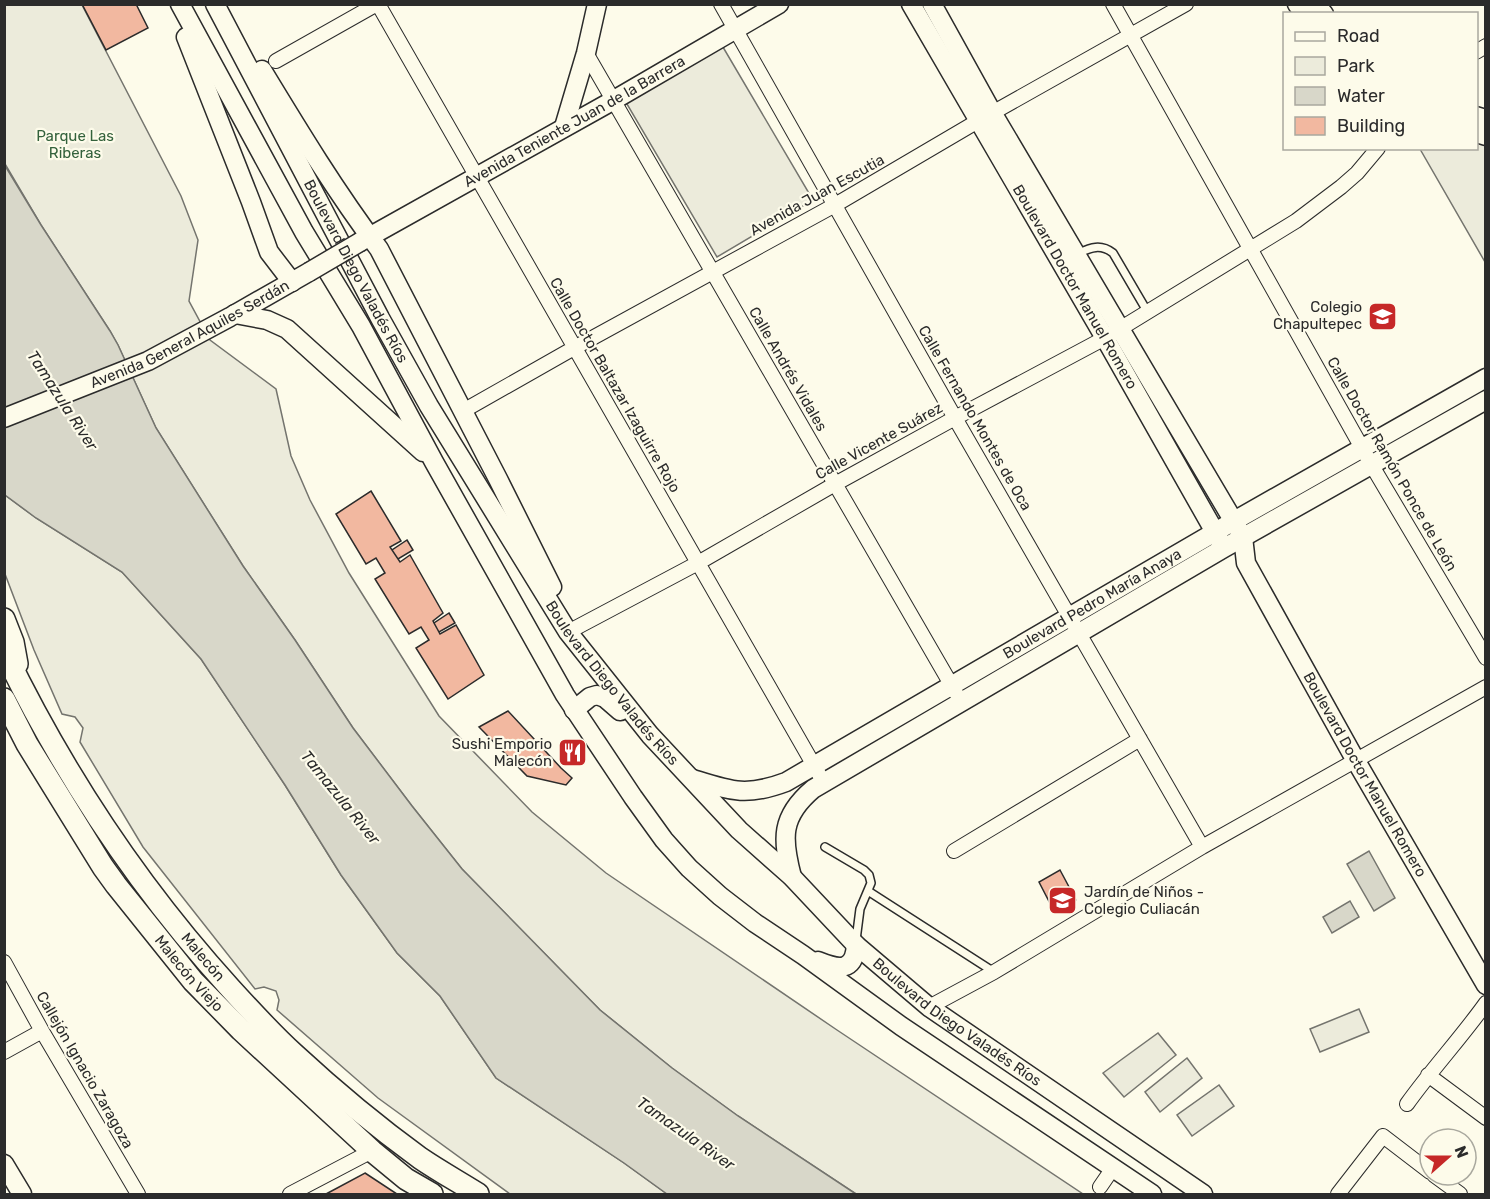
<svg xmlns="http://www.w3.org/2000/svg" width="1490" height="1199" viewBox="0 0 1490 1199" font-family="Rubik,sans-serif">
<rect width="100%" height="100%" fill="#fdfbea"/>
<path fill="#ecebdb" stroke="#74746e" stroke-width="1.5" d="M4,5h78l99,191 17,44 -9,61 21,39 66,49 15,67 19,44 39,73 90,143 93,96 74,61 231,157 246,164h-227l-118,-78 -66,-48 -72,-58 -138,-141 -50,-63 -59,-78 -58,-88 -52,-74 -87,-138 -38,-83 -8,-14 -69,-106 -36,-61z
M720,42l93,158 -96,57 -93,-158z
M1477,135l8,3v124l-65,-113 56,-1z
M5,495l31,23 86,54 79,87 84,126 56,90 56,78 43,43 56,82 128,85 43,31h-157l-132,-96 -101,-88 2,-10 -3,-9 -12,-4 -9,2 -112,-142 -63,-105 3,-14 -8,-11 -13,-3 -28,-64 -29,-76z
M1359,1009l10,23 -49,20 -10,-23z
M1158,1033l18,22 -52,42 -21,-24z
M1187,1058l15,20 -42,34 -15,-20z
M1219,1085l15,21 -42,30 -15,-21z"/>
<path fill="#d8d7c9" stroke="#74746e" stroke-width="1.5" d="M4,164l37,61 69,106 8,14 38,83 87,138 52,74 58,88 59,78 50,63 138,141 72,58 66,48 118,78h-189l-43,-31 -128,-85 -56,-82 -43,-43 -56,-78 -56,-90 -84,-126 -79,-87 -86,-54 -31,-23z
M1369,851l26,47 -21,13 -27,-47z
M1350,901l9,16 -27,16 -9,-16z"/>
<path fill="#f2b8a0" stroke="#2b2b2b" stroke-width="1.5" d="M82,4h54l12,24 -42,22z
M371,491l30,50 -11,6 10,15 10,-7 33,58 -10,8 7,13 16,-9 28,50 -36,24 -32,-51 13,-8 -8,-13 -12,7 -34,-55 10,-6 -9,-15 -10,6 -30,-50z
M407,540l6,10 -15,9 -6,-9z
M449,613l6,10 -16,9 -5,-9z
M508,711l53,57 11,10 -6,7 -39,-9 -48,-49z
M1060,870l16,30 -21,13 -16,-31z
M365,1173l32,21h-71z"/>
<g fill="none" stroke-linecap="round" stroke-linejoin="round">
<defs>
<path id="lane" d="M1076,254c14,-6 24,-11 37,-1l34,58
M825,847l39,23 5,5 2,8 -11,26 -4,31
M868,891l126,81"/>
<path id="street" d="M378,4l446,779
M721,4l234,414 247,429
M1113,4l258,460 115,194
M1476,52l10,-6
M586,53l370,640
M276,61l101,-57
M463,411l111,-63 261,-143 143,-84 208,-117
M568,632l130,-69 137,-79 120,-66 150,-80 191,-117 45,-34 16,-14 21,-25
M954,851l186,-112
M4,962l38,69 96,163
M929,1007l65,-35 208,-125 284,-160
M4,1052l38,-21
M1428,1075l58,43
M1407,1104c25,-35 54,-66 79,-101
M1434,1175l26,19
M1100,1187l13,-19
M290,1194l82,-43
M1338,1194l45,-58 47,36"/>
<g id="secondary">
<path d="M180,4l124,228 57,94 73,136 131,233 68,102 31,43 25,28 31,28 35,27 48,32 98,71 251,168"/>
<path id="s1" d="M215,4l165,314 49,88 139,226 82,103 89,95 53,47 64,68 73,62 274,187"/>
<path id="s2" d="M911,4l194,334 115,203"/>
<path id="s3" d="M932,4l61,110 250,423 3,26 110,198 130,224"/>
<path d="M1297,4l7,10"/>
<path d="M1315,4l9,10"/>
<path d="M186,37l65,165 18,50 23,30"/>
<path d="M262,70c37,61 74,122 117,179l119,230 54,108"/>
<path d="M1476,116l10,3"/>
<path d="M564,127l22,-74 11,-49"/>
<path d="M1476,133l10,3"/>
<path id="s4" d="M360,242l254,-142 165,-96"/>
<path d="M235,314l32,6 20,9 136,123"/>
<path id="s5" d="M4,418l144,-57 82,-44 79,-45"/>
<path d="M574,710l16,-13 7,-2 8,3 15,13"/>
<path id="s6" d="M693,779c38,12 53,18 93,3l448,-261 252,-143"/>
<path d="M792,877c-10,-38 -12,-60 21,-88l411,-241 262,-148"/>
<path d="M818,961c20,8 36,12 38,-16"/>
<path d="M4,1164l18,30"/>
</g>
<g id="primary">
<path d="M4,619l9,23 4,22"/>
<path id="s7" d="M4,651c59,122 136,238 227,338 20,22 41,45 63,65 40,37 82,72 126,104 19,13 39,24 58,36"/>
<path id="s8" d="M4,699l23,45 76,123 13,18 77,96 48,49 131,121 34,28 26,15"/>
</g>
</defs>
<use href="#lane" stroke="#2b2b2b" stroke-width="10"/>
<use href="#street" stroke="#2b2b2b" stroke-width="16"/>
<use href="#secondary" stroke="#2b2b2b" stroke-width="21"/>
<use href="#primary" stroke="#2b2b2b" stroke-width="24"/>
<use href="#lane" stroke="#fdfbea" stroke-width="7"/>
<use href="#street" stroke="#fdfbea" stroke-width="14"/>
<use href="#secondary" stroke="#fdfbea" stroke-width="18"/>
<use href="#primary" stroke="#fdfbea" stroke-width="21"/>
<defs>
<path id="secondary-bridge" d="M309,272l51,-30"/>
</defs>
<use href="#secondary-bridge" stroke="#2b2b2b" stroke-width="21" stroke-linecap="butt"/>
<use href="#secondary-bridge" stroke="#fdfbea" stroke-width="18"/>
</g>
<defs>
<symbol id="school-square" viewBox="-11 -11 22 22"><rect x="-9" y="-9" width="18" height="18" rx="4" fill="#c62828" stroke="#fdfbea"/><path d="M0-5L7-2L0 1L-7-2ZM-4 1L0 2.5L4 1V4Q0 6-4 4Z" fill="#fff"/></symbol>
<symbol id="restaurant-square" viewBox="-11 -11 22 22"><rect x="-9" y="-9" width="18" height="18" rx="4" fill="#c62828" stroke="#fdfbea"/><path d="M-5-6h1v4h1v-4h1v4h1v-4h1v5L-1.5 .5V6h-2V.5L-5-1ZM5-6V6H3V1.5H1.5Q1.5-4 5-6Z" fill="#fff"/></symbol>
</defs>
<g fill-rule="evenodd">
<use href="#school-square" x="1366" y="300" width="33" height="33"/>
<use href="#restaurant-square" x="556" y="736" width="33" height="33"/>
<use href="#school-square" x="1046" y="884" width="33" height="33"/>
</g>
<g text-anchor="middle" stroke-width="4.5" stroke-linejoin="round" paint-order="stroke">
<g font-size="15" fill="#2b2b2b" stroke="#fdfbea">
<text dy="5" stroke="none"><textPath href="#s4" startOffset="246">Avenida Teniente Juan de la Barrera</textPath></text>
<text transform="translate(817 195) rotate(-29)" y="5">Avenida Juan Escutia</text>
<text dy="5" stroke="none"><textPath href="#s1" startOffset="302">Boulevard Diego Valadés Ríos</textPath></text>
<text dy="5" stroke="none"><textPath href="#s2" startOffset="327">Boulevard Doctor Manuel Romero</textPath></text>
<text dy="5" stroke="none"><textPath href="#s5" startOffset="204">Avenida General Aquiles Serdán</textPath></text>
<text transform="translate(788 369) rotate(60)" y="5">Calle Andrés Vidales</text>
<text transform="translate(615 385) rotate(60)" y="5">Calle Doctor Baltazar Izaguirre Rojo</text>
<text transform="translate(975 418) rotate(60)" y="5">Calle Fernando Montes de Oca</text>
<text transform="translate(879 441) rotate(-29)" y="5">Calle Vicente Suárez</text>
<text transform="translate(1392 464) rotate(60)" y="5">Calle Doctor Ramón Ponce de León</text>
<text dy="5" stroke="none"><textPath href="#s6" startOffset="450">Boulevard Pedro María Anaya</textPath></text>
<text dy="5" stroke="none"><textPath href="#s1" startOffset="788">Boulevard Diego Valadés Ríos</textPath></text>
<text dy="5" stroke="none"><textPath href="#s3" startOffset="886">Boulevard Doctor Manuel Romero</textPath></text>
<text dy="5" stroke="none"><textPath href="#s7" startOffset="366">Malecón</textPath></text>
<text dy="5" stroke="none"><textPath href="#s8" startOffset="332">Malecón Viejo</textPath></text>
<text dy="5" stroke="none"><textPath href="#s1" startOffset="1274">Boulevard Diego Valadés Ríos</textPath></text>
<text transform="translate(85 1070) rotate(60)" y="5">Callejón Ignacio Zaragoza</text>
</g>
<g font-size="15" fill="#34623c" stroke="#fdfbea">
<text x="75" y="141">Parque Las<tspan x="75" dy="17">Riberas</tspan></text>
</g>
<g font-size="15" fill="#2b2b2b" stroke="#fdfbea" text-anchor="end">
<text x="1362" y="312">Colegio<tspan x="1362" dy="17">Chapultepec</tspan></text>
<text x="552" y="749">Sushi Emporio<tspan x="552" dy="17">Malecón</tspan></text>
<text x="1084" y="897" text-anchor="start">Jardín de Niños -<tspan x="1084" dy="17">Colegio Culiacán</tspan></text>
</g>
<g font-size="16" font-style="italic" fill="#2b2b2b" stroke="#fdfbea">
<text transform="translate(63 400) rotate(57)" y="6">Tamazula River</text>
<text transform="translate(341 797) rotate(51)" y="6">Tamazula River</text>
<text transform="translate(686 1133) rotate(35)" y="6">Tamazula River</text>
</g>
</g>
<rect width="1490" height="1199" fill="none" stroke="#2b2b2b" stroke-width="12"/>
<rect x="1283" y="12" width="195" height="138" fill="#fdfbea" stroke="#a9a89e" stroke-width="1.5"/>
<rect x="1295" y="32" width="30" height="9" fill="#fdfbea" stroke="#a9a89e" stroke-width="1.5"/>
<text x="1337" y="42" font-size="18" fill="#2b2b2b">Road</text>
<rect x="1295" y="57" width="30" height="18" fill="#ecebdb" stroke="#a9a89e" stroke-width="1.5"/>
<text x="1337" y="72" font-size="18" fill="#2b2b2b">Park</text>
<rect x="1295" y="87" width="30" height="18" fill="#d8d7c9" stroke="#a9a89e" stroke-width="1.5"/>
<text x="1337" y="102" font-size="18" fill="#2b2b2b">Water</text>
<rect x="1295" y="117" width="30" height="18" fill="#f2b8a0" stroke="#a9a89e" stroke-width="1.5"/>
<text x="1337" y="132" font-size="18" fill="#2b2b2b">Building</text>
<g transform="translate(1448 1157) rotate(69)"><circle r="28" fill="#fdfbea" stroke="#a9a89e" stroke-width="1.5"/>
<path d="M0-4.5L10 22L0 15L-10 22Z" fill="#c62828"/>
<text y="-9" font-size="16" font-weight="bold" text-anchor="middle" fill="#2b2b2b">N</text>
</g>
</svg>
